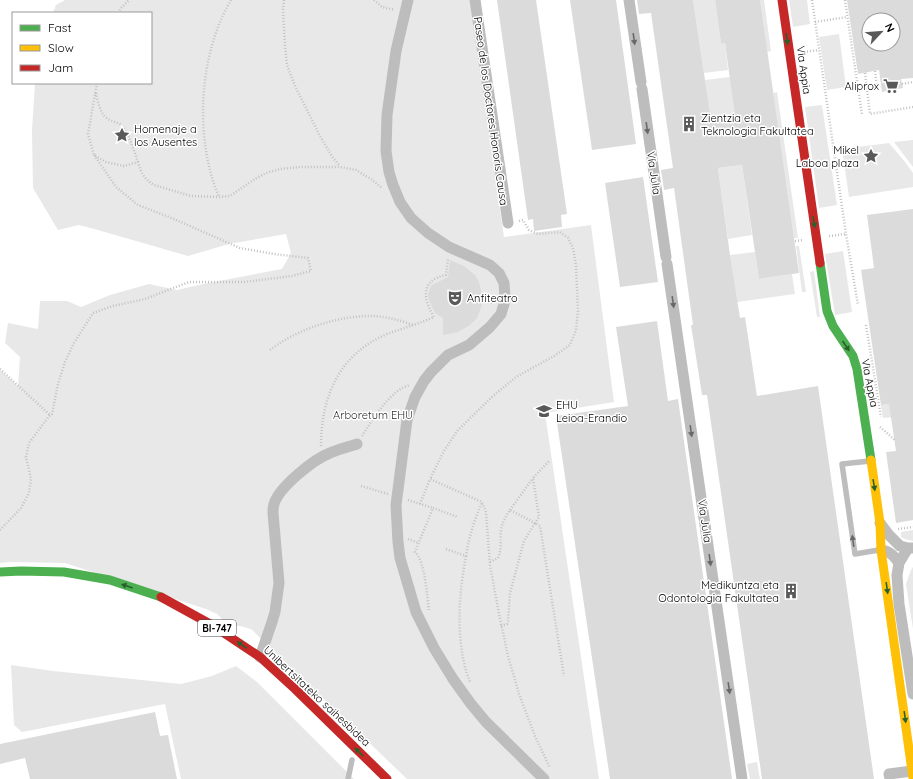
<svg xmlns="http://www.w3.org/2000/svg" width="913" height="779" viewBox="0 0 913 779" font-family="Quicksand,sans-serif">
<rect width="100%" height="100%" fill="#fff"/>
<path fill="#e8e8e8" d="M65,0h405l34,237 87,-12 23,177 -69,11 54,366h-192l-156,-150 -11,-3 -12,-1 -11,-11 -11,-5 -141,-46 -54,-1 -11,1v-193l18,16 2,-29 -15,-14 3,-20 30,6 2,-28h27l14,6 29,-12 39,-11 28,6 26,-6 79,-15 9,-16 -5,-19 -57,10 -41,12 -90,-26 -19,-5 -21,5 -25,-42 -1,-58 3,-47h116v-70h-98l3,-8z
M693,0h22l6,44 4,-1 3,27 -24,3z
M760,0h4l7,51 -4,1z
M789,0h18l3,24 -17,3z
M839,34l7,53 -19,3 -8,-53z
M730,77l5,39 -19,45 -11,-81z
M777,92l21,146h-4l-21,-145z
M822,105l15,100 -18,3 -14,-101z
M913,140v27l-19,-25z
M889,143l16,19 8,11v14l-64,10 -7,-48z
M742,165l10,70 -24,4 -10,-71z
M796,246h3l7,46h-4z
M843,251l9,61 -17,3 -10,-61z
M755,252l4,27 33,-5 3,20 -58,8 -7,-47z
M814,271l6,46h-3l-7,-45z
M895,403l2,14 -14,1 -2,-13z
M913,530v11l-8,-2 -4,-2v-5z
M913,567v62l-7,-45 5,-14z
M11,665l42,6 128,13 31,-8 24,-10 21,16 97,97h-173l-16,-75 -143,28 -8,-7z
M757,762l3,17h-10l-3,-15z"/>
<path fill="#dbdbdb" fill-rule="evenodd" d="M497,0h39l31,214 -6,1 1,12 -28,4 -1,-12 -5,1z
M570,0h46l20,144 -44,6z
M637,0h56l18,120 24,-4 -10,-73 -4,1 -6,-44h45l39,273 -40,6 -17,-114 -24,3 12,87 10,63 5,-1 12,79 61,-10 56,393h-112l-55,-384h-5l-11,-70h2l-19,-137 -10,2 -3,-20 12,-2 -22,-155 -12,1z
M847,0h66v78l-12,1 2,9 -21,4 -3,-22 -21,4zM869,20h24v24h-24z
M643,177l15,105 -38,5 -15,-104z
M913,209v311l-17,3 -10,-71 10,-1 -7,-47 -8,1 -20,-135 13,-2 -7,-53z
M450,260l14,6 11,9 4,7 2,8 1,15 -5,13 -7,7 -12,7 -15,3v-17l-8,-5 -6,-13 -1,-5 2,-7 2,-3 16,-8z
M657,321l11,80 10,-2 54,380h-122l-54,-363 72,-10 -12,-79z
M155,712l5,24 8,-1 9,44h-147l-5,-21 -25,6v-20z"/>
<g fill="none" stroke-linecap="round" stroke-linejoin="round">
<path stroke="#c2c2c2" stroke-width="2.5" stroke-dasharray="1 2" stroke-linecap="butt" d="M231,0c-29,49 -35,119 -20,174 2,8 5,16 8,23l11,-1 25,-17 11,-6 14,-4 20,-2h40l16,3 15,9 11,9
M284,0l-1,10 2,35 2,20 8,21 25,50 13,22 7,8
M374,0l8,7 13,3
M812,0l34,234 12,71
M845,0l17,115
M118,13l3,-5 8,-8
M815,22l32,-5
M804,52l15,-2
M875,71l2,17 4,-1
M865,73l5,41 43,-7
M97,83l-9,51 6,21 12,7 18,4 14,-4c3,11 6,17 16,23l37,11 28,1
M902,84l11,-2
M96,93c2,9 4,23 14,27 5,3 9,2 13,7 7,10 11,24 15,35
M519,221l4,-1 6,10 9,4 22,-2 8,6 5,10 3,18 2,45 -2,19 -6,15 -16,11 -38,21 -23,19 -35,34 -14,21 -14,28 52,23 4,10 4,53 9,49 9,42 11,38 16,42 15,32
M829,236l17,-2
M795,241l9,-1
M482,302l11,1
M866,325l15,92
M270,350c27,-21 70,-35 104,-34 13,1 26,4 39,9
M0,369l50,46
M880,427l15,13
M362,436c11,-17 28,-46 48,-51
M321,446c0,-49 18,-92 66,-112 16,-6 32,-10 47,-17 -11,-18 -14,-37 12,-42l2,-16
M361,486l27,8
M408,500l25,8
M420,504l10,-25
M510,510l23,-32
M898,529l15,-2
M0,530l21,-22 8,-15 2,-14 -5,-22 3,-14 21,-28 2,-1 6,-30 7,-22 9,-19 19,-30 20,-7 32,-7 44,-17h55l48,-6 19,-5 -3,-13 -34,-4 -34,-6 -66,-29 -36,-14 -22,-18 -22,-32
M408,539l11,4
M446,549l20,7c3,-19 8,-36 16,-53
M466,556c-2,11 -4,23 -5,34 -3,28 -2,66 9,92
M490,562l8,-4c4,-8 2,-18 3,-28 1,-7 5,-14 9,-20l25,13 4,-6 -6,-39 17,-18
M429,610c-2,-14 -4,-49 -14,-58l18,-44 25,9
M501,626l6,-2 1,-3 2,-28 11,-41 3,-11 11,-18 5,3 24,150"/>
<path stroke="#bdbdbd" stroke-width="5.5" d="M870,461l-28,3 13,90 24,-4
M348,779l4,-19"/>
<path stroke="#bdbdbd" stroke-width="11" d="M408,0l-12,51 -9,64 -1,36 3,21 4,13 7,17 11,16 17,15 21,14 41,18 9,8 5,10 1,15 -1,6 -3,10 -11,13 -21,18 -21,10 -17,17 -7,9 -9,16 -8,23 -11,85 2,37 2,16 16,54 18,36 19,31 18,25 15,18 58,57
M475,0l33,223
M629,0l12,82
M642,89l24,168
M667,264l75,515
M880,523l9,12 11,11 8,2
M913,548h-5l-9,15 -2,12 2,29 14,90
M881,550c9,1 13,6 18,13
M260,657l12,-35 3,-10 4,-29 -6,-70c0,-3 0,-6 1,-9 5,-17 40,-45 56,-51 9,-4 18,-6 27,-9
M890,779l-1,-5 23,-3"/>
<path stroke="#4caf50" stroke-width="9" d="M820,263l7,48 6,15 20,30 4,13 14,91
M0,572l21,-1 43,1 46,8 51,17"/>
<path stroke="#ffc107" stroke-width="9" d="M871,460l9,63 1,27 32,228"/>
<path stroke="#c62828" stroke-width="9" d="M782,0l38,263
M161,597l51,28 48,32 35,32 92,90"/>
</g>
<defs><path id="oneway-solid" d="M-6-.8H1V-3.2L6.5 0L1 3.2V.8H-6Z"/></defs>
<g fill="#686868">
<use href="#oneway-solid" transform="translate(634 39) rotate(82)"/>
<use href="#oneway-solid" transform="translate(647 128) rotate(82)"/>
<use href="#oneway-solid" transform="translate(673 302) rotate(82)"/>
<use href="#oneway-solid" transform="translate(691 431) rotate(82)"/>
<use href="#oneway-solid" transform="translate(853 541) rotate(-98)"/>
<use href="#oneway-solid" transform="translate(710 560) rotate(82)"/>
<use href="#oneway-solid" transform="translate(729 688) rotate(82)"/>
</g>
<g fill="#2a602c">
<use href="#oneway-solid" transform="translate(787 39) rotate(82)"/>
<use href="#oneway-solid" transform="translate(814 222) rotate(82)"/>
<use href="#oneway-solid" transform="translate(846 346) rotate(56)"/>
<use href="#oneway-solid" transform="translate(874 485) rotate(81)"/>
<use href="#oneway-solid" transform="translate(127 586) rotate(-161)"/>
<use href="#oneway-solid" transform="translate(887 588) rotate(82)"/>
<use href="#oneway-solid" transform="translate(242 645) rotate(-146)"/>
<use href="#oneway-solid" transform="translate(905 717) rotate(82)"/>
<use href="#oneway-solid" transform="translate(359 752) rotate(-135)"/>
</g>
<defs>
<symbol id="supermarket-bare" viewBox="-9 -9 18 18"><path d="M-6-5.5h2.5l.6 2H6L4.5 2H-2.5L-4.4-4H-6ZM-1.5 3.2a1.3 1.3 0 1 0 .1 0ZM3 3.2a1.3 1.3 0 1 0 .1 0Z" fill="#595959" stroke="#fff" stroke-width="2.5" paint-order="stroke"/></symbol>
<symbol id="building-bare" viewBox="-9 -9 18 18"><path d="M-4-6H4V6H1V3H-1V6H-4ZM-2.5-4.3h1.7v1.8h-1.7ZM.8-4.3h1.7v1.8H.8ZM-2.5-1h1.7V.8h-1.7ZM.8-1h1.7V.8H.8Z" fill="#595959" stroke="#fff" stroke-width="2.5" paint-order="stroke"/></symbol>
<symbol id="sight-bare" viewBox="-9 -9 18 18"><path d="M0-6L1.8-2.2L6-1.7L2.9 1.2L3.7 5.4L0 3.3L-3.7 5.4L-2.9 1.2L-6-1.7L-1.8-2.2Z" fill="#595959" stroke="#fff" stroke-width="2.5" paint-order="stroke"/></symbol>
<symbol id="theatre-bare" viewBox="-9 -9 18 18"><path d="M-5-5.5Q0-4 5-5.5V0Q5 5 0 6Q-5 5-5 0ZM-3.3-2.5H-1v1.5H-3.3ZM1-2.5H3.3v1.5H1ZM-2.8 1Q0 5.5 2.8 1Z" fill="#595959" stroke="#fff" stroke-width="2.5" paint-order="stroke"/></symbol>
<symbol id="university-bare" viewBox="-9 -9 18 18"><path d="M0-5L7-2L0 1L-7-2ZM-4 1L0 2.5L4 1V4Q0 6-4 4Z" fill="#595959" stroke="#fff" stroke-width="2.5" paint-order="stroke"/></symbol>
</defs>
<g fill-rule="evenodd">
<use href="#supermarket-bare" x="880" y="75" width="22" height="22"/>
<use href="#building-bare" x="678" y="113" width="22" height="22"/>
<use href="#sight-bare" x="111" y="124" width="22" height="22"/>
<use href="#sight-bare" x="860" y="145" width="22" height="22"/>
<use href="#theatre-bare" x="444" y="287" width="22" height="22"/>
<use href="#university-bare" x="533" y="400" width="22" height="22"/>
<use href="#building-bare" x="780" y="580" width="22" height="22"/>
</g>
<g text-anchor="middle" stroke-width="3" stroke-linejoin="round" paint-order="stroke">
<rect fill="#fff" stroke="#4c4c4c" stroke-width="1" x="198" y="620" width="38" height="16" rx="3"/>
<g font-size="10" font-weight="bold" fill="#000">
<text x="217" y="632">BI-747</text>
</g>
<g font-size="11" fill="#000" stroke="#fff">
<text transform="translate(804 70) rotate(82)" y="4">Via Appia</text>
<text transform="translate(491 111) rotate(82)" y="4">Paseo de los Doctores Honoris Causa</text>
<text transform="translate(654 173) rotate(82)" y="4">Vía Julia</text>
<text transform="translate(870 383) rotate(79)" y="4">Via Appia</text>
<text transform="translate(705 521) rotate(82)" y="4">Vía Julia</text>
<text transform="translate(317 696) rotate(43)" y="4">Unibertsitateko saihesbidea</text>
</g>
<g font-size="11" fill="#000" stroke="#fff" text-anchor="start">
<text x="879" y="90" text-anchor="end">Aliprox</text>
<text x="701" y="122">Zientzia eta<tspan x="701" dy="13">Teknologia Fakultatea</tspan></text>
<text x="134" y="133">Homenaje a<tspan x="134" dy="13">los Ausentes</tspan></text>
<text x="859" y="154" text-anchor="end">Mikel<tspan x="859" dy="13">Laboa plaza</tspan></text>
<text x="467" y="302">Anfiteatro</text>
<text x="556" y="409">EHU<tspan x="556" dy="13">Leioa-Erandio</tspan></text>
<text x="779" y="589" text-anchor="end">Medikuntza eta<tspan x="779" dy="13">Odontologia Fakultatea</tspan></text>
</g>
<g font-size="11" fill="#2c2c2c" stroke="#fff">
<text x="373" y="419">Arboretum EHU</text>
</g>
</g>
<rect x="12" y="12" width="140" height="72" fill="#ffffff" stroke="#999999"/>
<rect x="20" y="25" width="20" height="6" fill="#4caf50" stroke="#999999"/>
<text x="48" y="32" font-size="12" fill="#000000">Fast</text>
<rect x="20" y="45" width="20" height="6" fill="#ffc107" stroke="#999999"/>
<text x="48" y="52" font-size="12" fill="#000000">Slow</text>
<rect x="20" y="65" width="20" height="6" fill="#c62828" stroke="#999999"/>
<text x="48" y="72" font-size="12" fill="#000000">Jam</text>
<g transform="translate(881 32) rotate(64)"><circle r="19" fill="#ffffff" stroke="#999999"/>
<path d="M0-3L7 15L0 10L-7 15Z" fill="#595959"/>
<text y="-6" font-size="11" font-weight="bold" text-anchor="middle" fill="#000000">N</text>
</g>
</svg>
